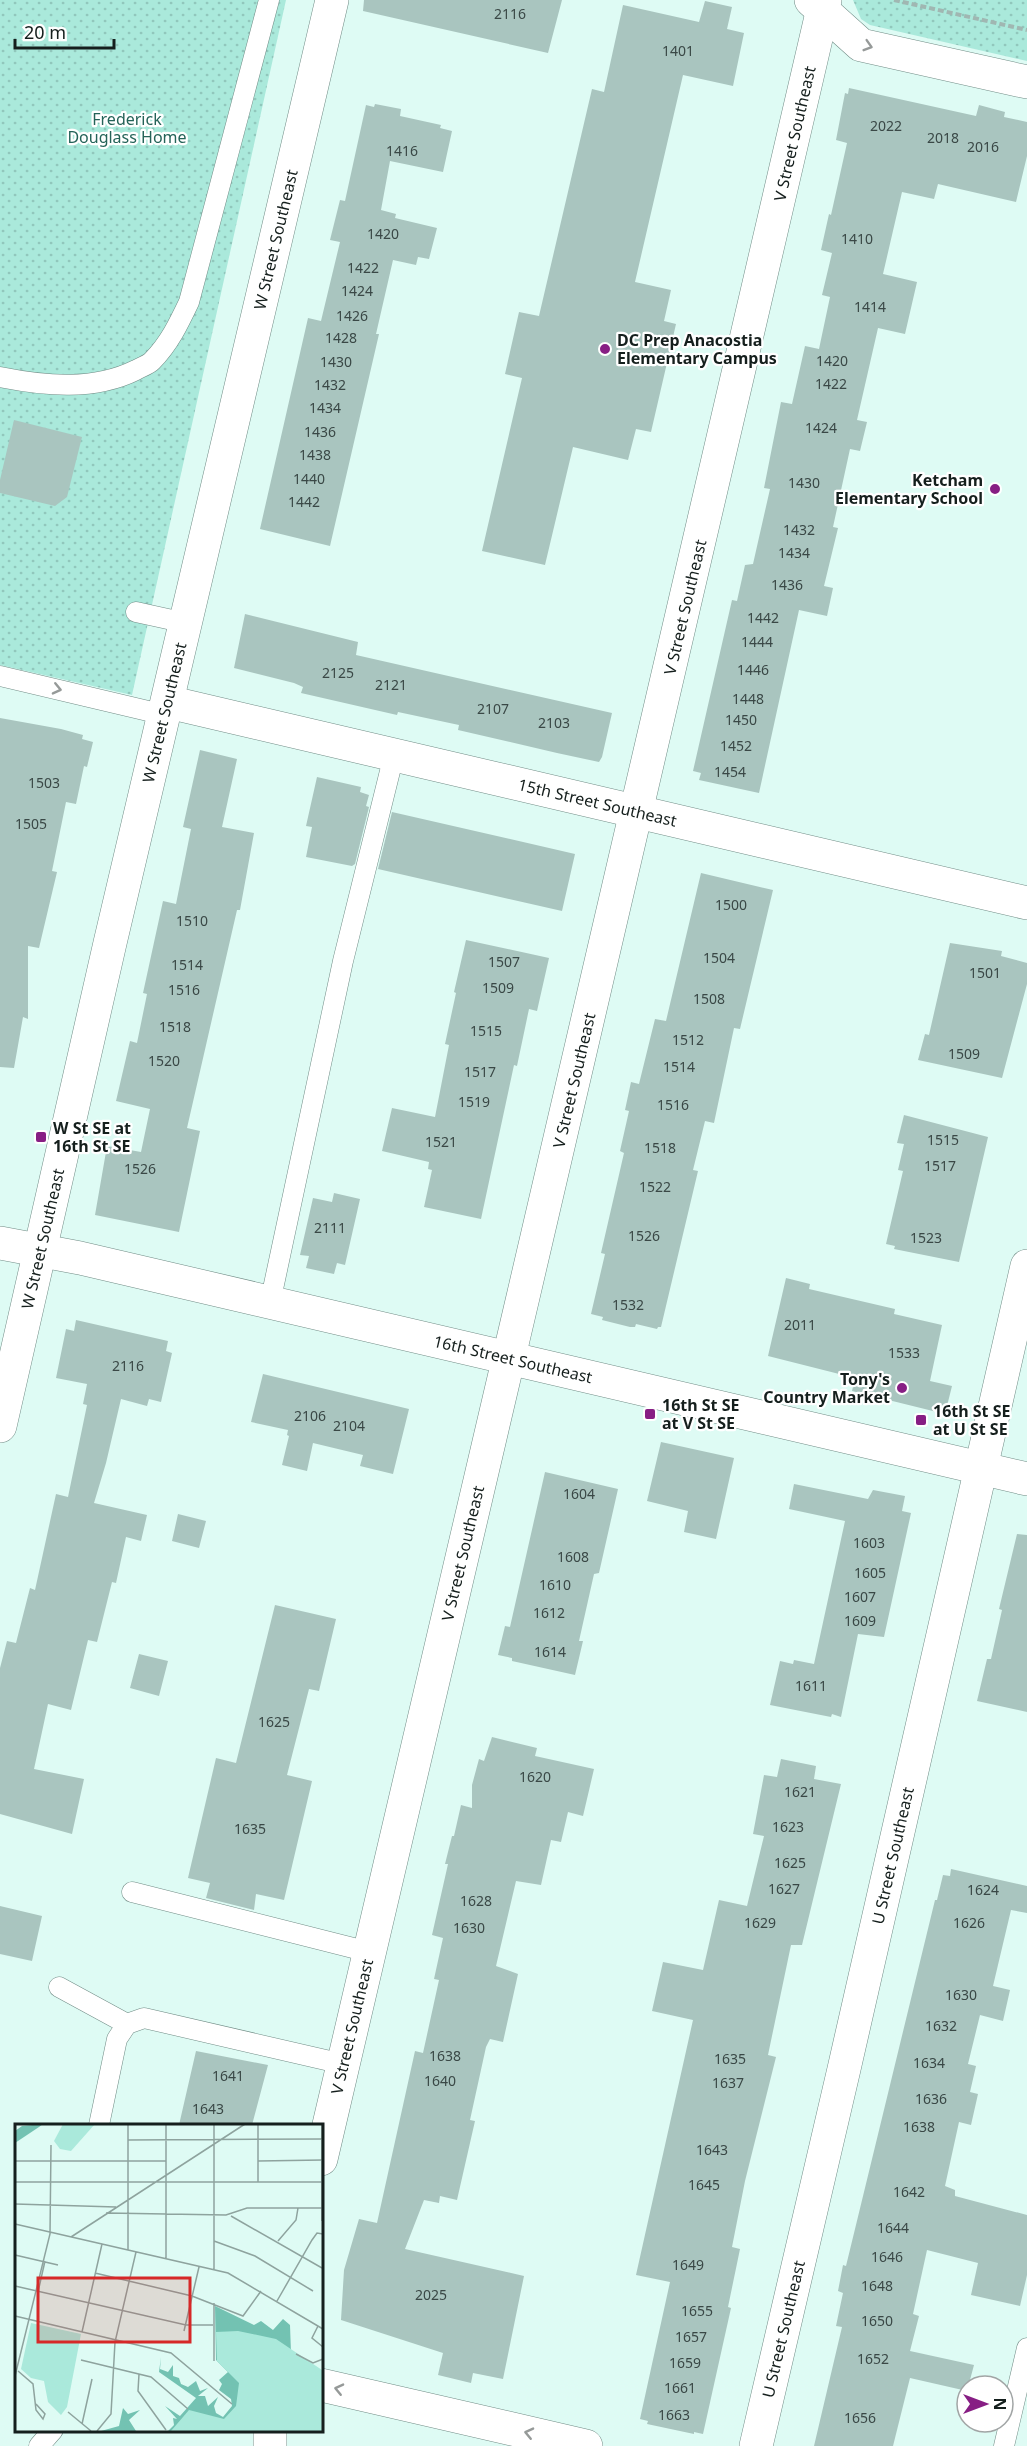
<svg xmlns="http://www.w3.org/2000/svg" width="1027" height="2446" viewBox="0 0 1027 2446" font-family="'Noto Sans',sans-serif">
<defs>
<pattern id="park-dots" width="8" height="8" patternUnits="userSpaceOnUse" patternTransform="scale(1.5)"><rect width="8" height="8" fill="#aae9db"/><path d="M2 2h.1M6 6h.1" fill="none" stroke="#91c7bc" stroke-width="1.8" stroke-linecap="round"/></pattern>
</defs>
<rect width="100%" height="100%" fill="#defbf4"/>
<path fill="url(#park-dots)" d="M0,0h286l-154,695 -132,-30z
M853,0h174v61l-157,-36 -9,-6z"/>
<path fill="#a9c5bf" d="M364,0h198l-14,53 -185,-42z
M705,1l27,6 -5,22 17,4 -11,53 -50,-11 -48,207 36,8 -7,31 12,3 -25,108 -15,-3 -8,31 -55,-13 -28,118 -63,-14 40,-173 -17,-4 14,-62 20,4 53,-227 12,3 19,-87 76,17z
M849,88l127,28 3,-11 26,7 -1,5 23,5v34l-11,46 -78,-18 -4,15 -32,-7 -19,82 34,8 -12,52 -27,-6 -21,92 10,2 -7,29 -10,-2 -17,78 5,1 -14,58 9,2 -6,28 -28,-6 -40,183 -60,-13 2,-7 -8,-2 39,-171 5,1 8,-36 8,-1 7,-31 10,-44 -6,-1 17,-86 11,2 13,-58 14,3 11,-52 -8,-2 10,-42 -11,-3 8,-36 2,1 16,-72 -11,-3 9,-47 3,1z
M375,104l26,5 -1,7 41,9 -1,3 12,3 -9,41 -53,-11 -9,49 15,4 -1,4 42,10 -8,31 -11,-2 -2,8 -23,-5 -17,74h3l-49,212 -70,-17 48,-211 13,3 19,-79 -10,-2 10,-40 5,1 21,-96 8,2z
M14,420l68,17 -15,60 -12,9 -55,-13v-13z
M245,614l113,28 -2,13 256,58 -10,44 -3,5 -42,-9 -99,-23 1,-5 -61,-13 -1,3 -96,-22 2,-6 -9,-4 -60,-15z
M0,718l61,11 22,6 -1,4 11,3 -6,25 -3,-1 -8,38 -10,-2 -14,69 5,1 -18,76 -11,-2v73l-5,-2 -9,51 -14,-1z
M200,750l37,9 -15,68 32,6 -14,77h-3l-50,218 13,3 -21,101 -84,-17 12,-69 34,6 9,-43 -34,-8 14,-60 7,2 10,-49 -4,-1 20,-92 13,3 15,-75 -8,-2z
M317,777l44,10 -1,5 9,3 -3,11 3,1 -14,57 -3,2 -46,-9 6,-30 -6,-1z
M392,812l183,42 -13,57 -184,-42z
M701,873l72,17 -33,139 -6,-1 -20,95 -9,-2 -12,49 5,1 -37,156h-3l-1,2 -21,-5 -1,3h-5l-28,-7 1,-3 -12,-3 14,-60 -4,-1 23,-100 -4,-2 9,-40 -4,-1 6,-28 8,2 16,-65 11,2z
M466,940l83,18 -12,53 -8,-2 -12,57 -3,-1 -33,154 -57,-12 8,-37 -4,-1 1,-7 -47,-11 10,-43 43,9 14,-72 -4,-1 11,-51 -2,-1z
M950,943l52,8 -1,5 26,7v21l-25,94 -84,-18 7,-26 4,1z
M904,1115l84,22 -29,125 -65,-13 1,-3 -9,-2 17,-73 -5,-1 6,-26 -7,-1z
M334,1193l26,6 -15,66 -8,-2 -3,11 -28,-6 3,-12 -9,-1 13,-57 19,4z
M786,1278l24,6 -1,5 86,20 -1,5 48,11 -12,56 22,5 -7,28 -93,-23 3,-13 -87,-22z
M76,1320l92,21 -2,10 6,2 -11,49 -12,-3 -2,7 -26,-7 -15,64 -12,40 53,12 -6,26 -15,-4 -10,46 -4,-1 -15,60 -9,-2 -17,70 -23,-6 -14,65 50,10 -12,55 -72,-20v-146l7,-27 9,2 14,-55 5,2 21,-96 12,3 19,-92 -4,-1 4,-20 -31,-6 10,-49 8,2z
M263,1374l146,35 -16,65 -33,-8 3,-11 -50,-12 -6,28 -25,-6 7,-29 -2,-1 1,-5 -37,-8z
M661,1442l73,16 -18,81 -32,-7 4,-21 -41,-10z
M545,1472l73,17 -19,84 -5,1 -15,67h4l-8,34 -63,-14v-3l-14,-3 7,-29 5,1z
M794,1484l74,15 5,-9 32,6 -3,15 9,2 -27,124 -26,-3 -17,83 -9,-3 -1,3 -61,-12 10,-44 13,3 1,-4 20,4 31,-143 -56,-12z
M178,1514l28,7 -7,27 -27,-7z
M1017,1534l10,1v177l-50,-11 10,-42h4l11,-49 -3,-1z
M275,1605l61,14 -17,72 -10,-2 -22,86 25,6 -28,119 -28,-6 -2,16 -48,-12 4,-15 -22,-5 28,-120 20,5z
M139,1654l29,7 -9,35 -29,-8z
M492,1737l45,11 -2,8 59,13 -11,47 -15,-4 -7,30 -10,-2 -10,45 -25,-4 -20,85 22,8 -15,68 -13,-3 -4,8 -16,73 5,1 -18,79 -17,-4 -1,7 -15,-3 -19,49 119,27 -21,103 -30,-6 -2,10 -33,-8 5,-22 -102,-33 3,-50 15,-51 18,4 38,-172 8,2 16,-73 -5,-1 9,-41 -11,-3 16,-71h-3l7,-28h2l7,-31 11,3v-23l7,-26 5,2z
M781,1759l35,7 -2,13 27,5 -39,161h-11l-23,110 8,2 -31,124 -13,66 8,2 -12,58 3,1 -28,126 -9,-2v2l-47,-10 1,-3 -8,-2 30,-137 -34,-7 57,-255 -41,-9 11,-49 40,8 16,-70 28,6 17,-70 -11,-2 11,-59 13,2z
M951,1869l76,17v27l-16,-3 -18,76 17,4 -7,31 -23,-6 -12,49 8,2 -6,26 8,2 -7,31 -12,-3 -14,64 10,4v6l72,19v60l-7,31 -49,-11 7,-32 -51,-13 -14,64 6,2 -9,35 64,14 -7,26 -57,-13 -17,68h-79l28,-119 -6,-1 7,-33 -5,-2 5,-26 3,1 89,-366h2l6,-25 7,1z
M0,1906l42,10 -10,45 -32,-7z
M196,2051l72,14 -16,60h-73z"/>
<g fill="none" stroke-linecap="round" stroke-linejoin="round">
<defs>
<path id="lane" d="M0,377c45,9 94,14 136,-7 5,-3 12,-5 16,-9 17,-17 27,-38 37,-59l80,-302
M136,612l50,11
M0,676l165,39
M270,1303l73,-342 51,-206
M132,1892l237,60
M59,1987l68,37
M99,2125l18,-86 10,-15 17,-6 199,46
M39,2446l14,-16
M1004,2446l23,-98"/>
<g id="street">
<path d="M811,0l50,45 166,37"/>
<path id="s1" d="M168,702l859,201"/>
<path id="s2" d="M0,1243l80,15 947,221"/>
<path id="s3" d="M0,1426l110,-483 222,-943"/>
<path id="s4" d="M321,2159c167,-720 340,-1438 504,-2159"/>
<path d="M321,2385l265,61"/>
<path d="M270,2446v-16"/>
<path id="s5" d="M756,2446l88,-377 183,-803"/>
</g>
</defs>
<use href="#lane" stroke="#718c86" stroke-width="21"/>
<use href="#street" stroke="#718c86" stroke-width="34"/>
<path stroke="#a0b7b2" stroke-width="4" stroke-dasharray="6 3" stroke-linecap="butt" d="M894,0l133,30"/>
<use href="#lane" stroke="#fff" stroke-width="20"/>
<use href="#street" stroke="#fff" stroke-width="33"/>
</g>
<defs><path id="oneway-chevron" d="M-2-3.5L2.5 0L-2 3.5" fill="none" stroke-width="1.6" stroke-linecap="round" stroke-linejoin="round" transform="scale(1.5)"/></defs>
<g stroke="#969a99">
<use href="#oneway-chevron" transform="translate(868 46) rotate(17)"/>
<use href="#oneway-chevron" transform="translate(57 689) rotate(13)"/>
<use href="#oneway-chevron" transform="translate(339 2389) rotate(-167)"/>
<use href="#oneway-chevron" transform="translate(529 2433) rotate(-167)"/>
</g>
<g fill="#871e84" stroke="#fff" stroke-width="2">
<circle cx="605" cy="349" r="6"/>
<circle cx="995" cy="489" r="6"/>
<rect x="35" y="1131" width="12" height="12" rx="3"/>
<circle cx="902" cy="1388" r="6"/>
<rect x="644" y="1408" width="12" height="12" rx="3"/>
<rect x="915" y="1414" width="12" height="12" rx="3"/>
</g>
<g text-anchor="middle" stroke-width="4.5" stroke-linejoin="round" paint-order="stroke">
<g font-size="14" fill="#3a4846">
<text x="510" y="19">2116</text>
<text x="678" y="56">1401</text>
<text x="886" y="131">2022</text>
<text x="943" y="143">2018</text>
<text x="983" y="152">2016</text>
<text x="402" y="156">1416</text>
<text x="383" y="239">1420</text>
<text x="857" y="244">1410</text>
<text x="363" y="273">1422</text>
<text x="357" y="296">1424</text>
<text x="870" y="312">1414</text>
<text x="352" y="321">1426</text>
<text x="341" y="343">1428</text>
<text x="832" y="366">1420</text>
<text x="336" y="367">1430</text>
<text x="831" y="389">1422</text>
<text x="330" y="390">1432</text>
<text x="325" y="413">1434</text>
<text x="821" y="433">1424</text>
<text x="320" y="437">1436</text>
<text x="315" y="460">1438</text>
<text x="309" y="484">1440</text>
<text x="804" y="488">1430</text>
<text x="304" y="507">1442</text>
<text x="799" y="535">1432</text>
<text x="794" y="558">1434</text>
<text x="787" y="590">1436</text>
<text x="763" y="623">1442</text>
<text x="757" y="647">1444</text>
<text x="753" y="675">1446</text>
<text x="338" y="678">2125</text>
<text x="391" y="690">2121</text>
<text x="748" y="704">1448</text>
<text x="493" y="714">2107</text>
<text x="741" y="725">1450</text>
<text x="554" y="728">2103</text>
<text x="736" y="751">1452</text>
<text x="730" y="777">1454</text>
<text x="44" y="788">1503</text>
<text x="31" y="829">1505</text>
<text x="731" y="910">1500</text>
<text x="192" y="926">1510</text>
<text x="719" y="963">1504</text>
<text x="504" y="967">1507</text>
<text x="187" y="970">1514</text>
<text x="985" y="978">1501</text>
<text x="498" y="993">1509</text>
<text x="184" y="995">1516</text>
<text x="709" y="1004">1508</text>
<text x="175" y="1032">1518</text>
<text x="486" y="1036">1515</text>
<text x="688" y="1045">1512</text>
<text x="964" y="1059">1509</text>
<text x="164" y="1066">1520</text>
<text x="679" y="1072">1514</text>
<text x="480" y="1077">1517</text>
<text x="474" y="1107">1519</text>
<text x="673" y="1110">1516</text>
<text x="943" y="1145">1515</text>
<text x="441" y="1147">1521</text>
<text x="660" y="1153">1518</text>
<text x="940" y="1171">1517</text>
<text x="140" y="1174">1526</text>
<text x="655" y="1192">1522</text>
<text x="330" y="1233">2111</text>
<text x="644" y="1241">1526</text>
<text x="926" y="1243">1523</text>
<text x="628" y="1310">1532</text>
<text x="800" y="1330">2011</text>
<text x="904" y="1358">1533</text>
<text x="128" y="1371">2116</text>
<text x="310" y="1421">2106</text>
<text x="349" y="1431">2104</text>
<text x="579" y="1499">1604</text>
<text x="869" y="1548">1603</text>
<text x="573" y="1562">1608</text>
<text x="870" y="1578">1605</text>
<text x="555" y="1590">1610</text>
<text x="860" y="1602">1607</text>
<text x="549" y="1618">1612</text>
<text x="860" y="1626">1609</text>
<text x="550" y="1657">1614</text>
<text x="811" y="1691">1611</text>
<text x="274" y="1727">1625</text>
<text x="535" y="1782">1620</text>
<text x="800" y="1797">1621</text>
<text x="788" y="1832">1623</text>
<text x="250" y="1834">1635</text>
<text x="790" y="1868">1625</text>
<text x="784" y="1894">1627</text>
<text x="983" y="1895">1624</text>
<text x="476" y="1906">1628</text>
<text x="760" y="1928">1629</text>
<text x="969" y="1928">1626</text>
<text x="469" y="1933">1630</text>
<text x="961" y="2000">1630</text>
<text x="941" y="2031">1632</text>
<text x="445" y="2061">1638</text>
<text x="730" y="2064">1635</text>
<text x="929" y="2068">1634</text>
<text x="228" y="2081">1641</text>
<text x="440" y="2086">1640</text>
<text x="728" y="2088">1637</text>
<text x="931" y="2104">1636</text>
<text x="208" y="2114">1643</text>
<text x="919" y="2132">1638</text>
<text x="712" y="2155">1643</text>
<text x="704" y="2190">1645</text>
<text x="909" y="2197">1642</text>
<text x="893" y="2233">1644</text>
<text x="887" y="2262">1646</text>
<text x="688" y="2270">1649</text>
<text x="877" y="2291">1648</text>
<text x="431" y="2300">2025</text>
<text x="697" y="2316">1655</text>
<text x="877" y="2326">1650</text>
<text x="691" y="2342">1657</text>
<text x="873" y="2364">1652</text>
<text x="685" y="2368">1659</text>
<text x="680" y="2393">1661</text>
<text x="674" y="2420">1663</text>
<text x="860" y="2423">1656</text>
</g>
<g font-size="16" fill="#246358" stroke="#fff">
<text x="127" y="125">Frederick<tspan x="127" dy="18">Douglass Home</tspan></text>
</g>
<g font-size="16" fill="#151f1d" stroke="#fff">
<text dy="6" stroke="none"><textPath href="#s4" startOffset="2080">V Street Southeast</textPath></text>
<text dy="6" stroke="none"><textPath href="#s3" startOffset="1218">W Street Southeast</textPath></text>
<text dy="6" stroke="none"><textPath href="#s4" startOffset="1594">V Street Southeast</textPath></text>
<text dy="6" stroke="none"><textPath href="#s3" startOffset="732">W Street Southeast</textPath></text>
<text dy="6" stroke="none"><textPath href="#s1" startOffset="441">15th Street Southeast</textPath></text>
<text dy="6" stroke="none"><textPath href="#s4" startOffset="1108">V Street Southeast</textPath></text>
<text dy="6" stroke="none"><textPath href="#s3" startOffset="192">W Street Southeast</textPath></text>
<text dy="6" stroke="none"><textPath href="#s2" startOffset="526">16th Street Southeast</textPath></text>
<text dy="6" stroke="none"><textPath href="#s4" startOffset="622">V Street Southeast</textPath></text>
<text dy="6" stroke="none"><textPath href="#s5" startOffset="606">U Street Southeast</textPath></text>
<text dy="6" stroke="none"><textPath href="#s4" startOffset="136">V Street Southeast</textPath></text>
<text dy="6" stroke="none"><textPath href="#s5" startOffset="120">U Street Southeast</textPath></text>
</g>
<g font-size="16" font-weight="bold" fill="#151f1d" stroke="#fff" text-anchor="start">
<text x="617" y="346">DC Prep Anacostia<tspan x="617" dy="18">Elementary Campus</tspan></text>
<text x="983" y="486" text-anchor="end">Ketcham<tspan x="983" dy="18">Elementary School</tspan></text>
<text x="53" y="1134">W St SE at<tspan x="53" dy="18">16th St SE</tspan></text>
<text x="890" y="1385" text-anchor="end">Tony's<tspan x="890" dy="18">Country Market</tspan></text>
<text x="662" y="1411">16th St SE<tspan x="662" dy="18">at V St SE</tspan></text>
<text x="933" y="1417">16th St SE<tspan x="933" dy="18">at U St SE</tspan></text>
</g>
</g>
<g transform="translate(15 2124)">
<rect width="308" height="308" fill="#defbf4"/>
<path d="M28,0l-4,3 -24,16v-12l7,-5zM200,182l39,19 7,-4 12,9 10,-11 7,6 1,28 31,78h-154l6,-6 -1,-7 4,1 -12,-13 15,10 16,-18 -37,-26 2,-15 -1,12 8,3 5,-7v11l6,2 2,6 7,3 8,-6 4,10 8,-3 -10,8h7l3,10 10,-9 -4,9 2,7 7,4 9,-11 -1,-7 -12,-9 3,-6 -3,-4 9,-8 -12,-12zM108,284l5,6 12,-4 -11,10 7,11h-35l18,-5z" fill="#73c2b2"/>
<path d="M16,199l50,11 -14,73 -6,8 -13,-13 -4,-21 -13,-3 -10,-9zM223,207l38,8 46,31v61h-151l18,-21 35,9 12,-13 3,-23 -22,-22 -1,-29z" fill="#aae9db"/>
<path d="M48,0h32l-24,27 -11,-2 -6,-8z" fill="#aae9db"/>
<path fill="none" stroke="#8ea39e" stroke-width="1.5" d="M243,0v58M113,16l195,-1M0,37h151M243,37l65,-1M0,58h308M0,80l101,3M91,89l120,2 21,-7h75M216,92l91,52M307,97v-97M0,100l213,49 95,56M56,113l174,-113M199,117l41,15 58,35M263,117l18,-21 2,-12M113,126v-126M0,131l43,10M151,135v-135M199,146v-146M80,149l97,23 51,20 18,-25M0,162l171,39h27M23,168l7,-31M262,177l35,-61 5,-7 6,1M0,192l156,37 61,51M303,202l-6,12 11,9M169,207l15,-64M67,208l20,-88M281,230l17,9 10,-4M66,236l70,17 37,32M199,237v-58M3,247l15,13 3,26 7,9 2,-5 -9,-10M124,250l-1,17 28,39M0,252l35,-142 1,-89M53,288l23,19M67,300l10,-45M82,307l14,-17 4,-72 21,-90"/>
<path fill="#d62828" fill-opacity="0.15" stroke="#d62828" stroke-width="3" d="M23,154h152v64h-152z"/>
<rect width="308" height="308" fill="none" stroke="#151f1d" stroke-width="3"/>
</g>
<g transform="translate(985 2404) rotate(90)"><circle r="28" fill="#ffffff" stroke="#a1a5a5" stroke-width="1.5"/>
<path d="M0-4.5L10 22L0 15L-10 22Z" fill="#871e84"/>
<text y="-9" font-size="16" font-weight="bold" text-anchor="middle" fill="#151f1d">N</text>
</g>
<path d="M15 39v9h99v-9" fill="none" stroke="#151f1d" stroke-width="3"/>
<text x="24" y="39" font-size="18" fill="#151f1d" stroke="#ffffff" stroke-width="4.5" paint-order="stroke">20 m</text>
</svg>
